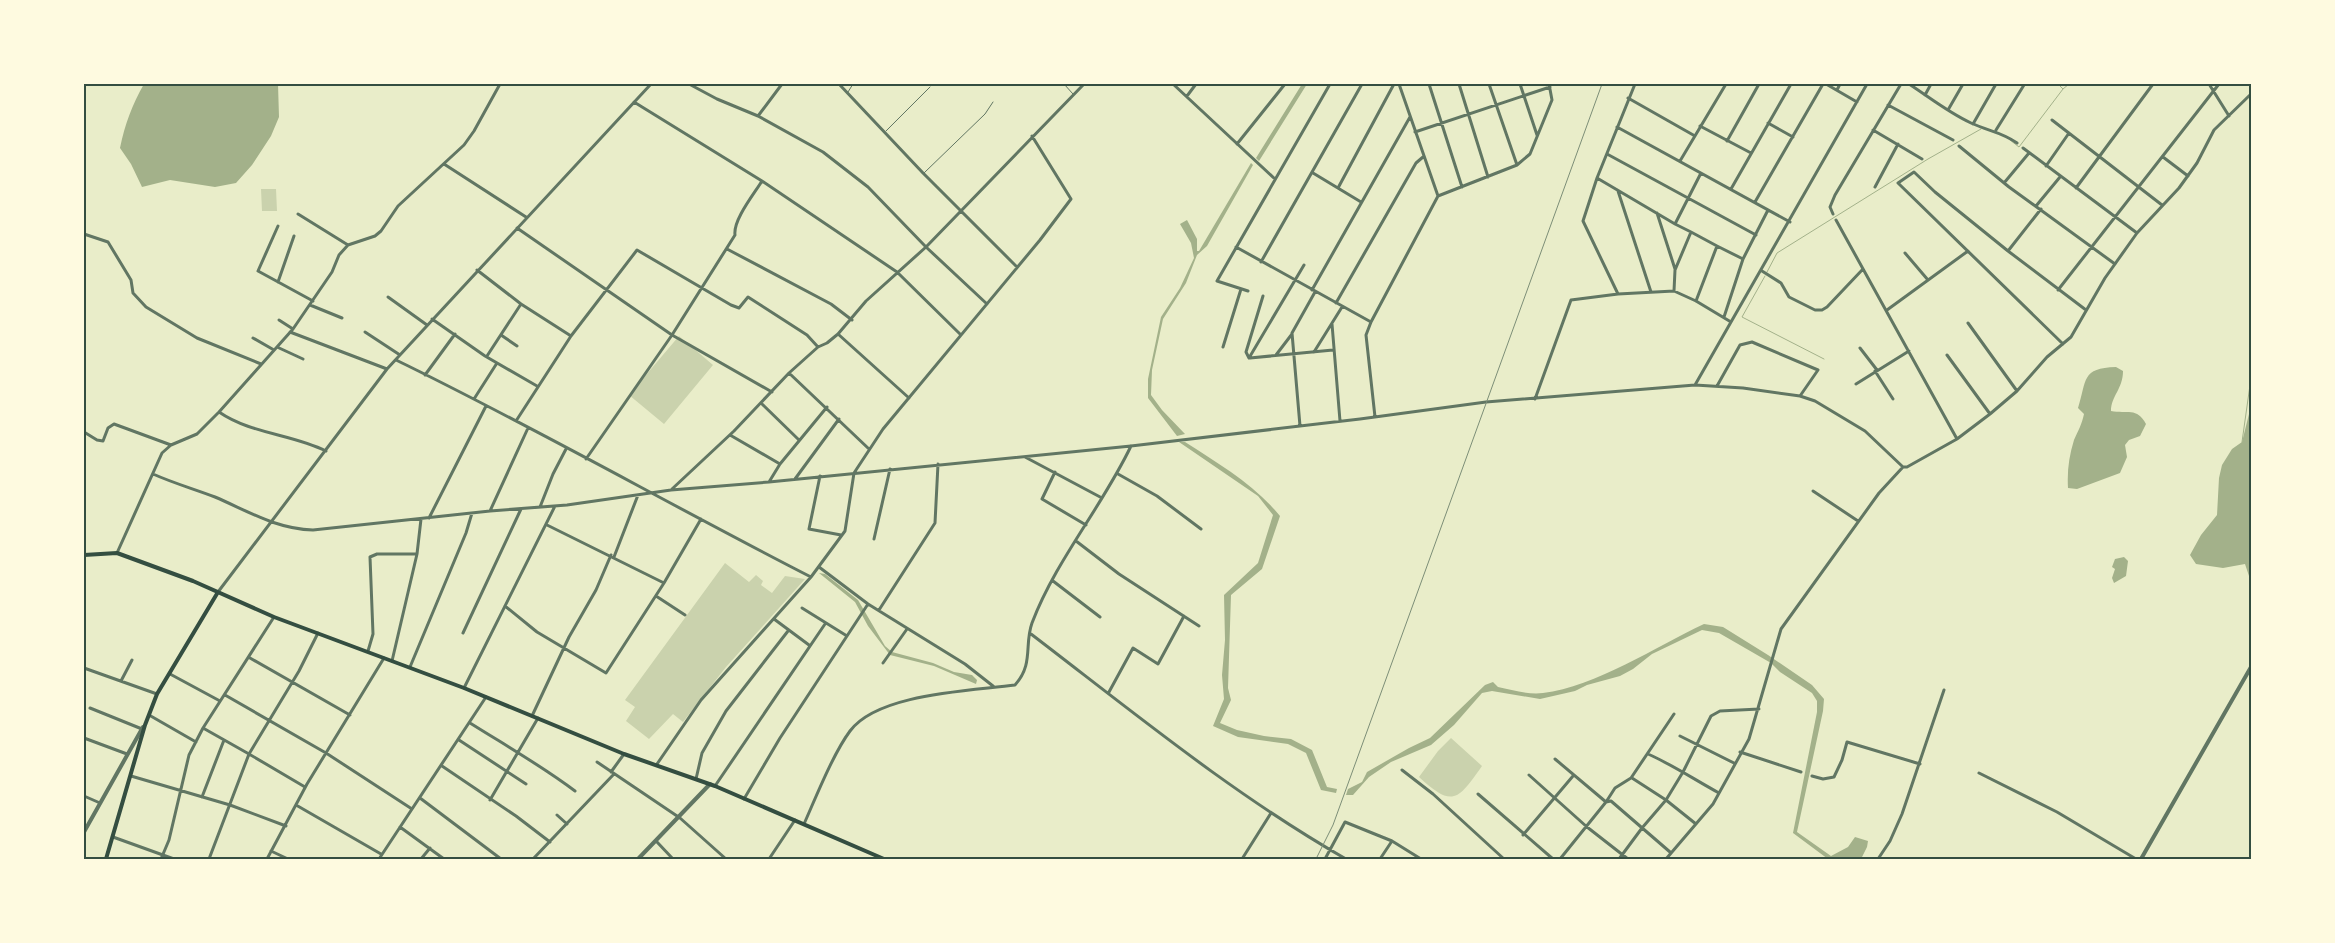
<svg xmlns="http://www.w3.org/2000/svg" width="2335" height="943" viewBox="0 0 2335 943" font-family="'Titillium Web',sans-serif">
<rect width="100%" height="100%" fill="#e9edc9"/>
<path fill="#cad2ad" d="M261,189h15l1,22h-15z
M679,336l34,29 -49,59 -35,-29z
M725,563l24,19 7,-7 7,6 -2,4 11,8 13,-17 20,3 -79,88 -43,55 -10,-8 -24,25 -23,-18 9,-14 -10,-7z
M1451,738l31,28c-25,36 -30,41 -63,11l19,-26z"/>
<path fill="#a3b18a" d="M144,84h134l1,33 -8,19 -19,29 -16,18 -21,4 -45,-7 -28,7 -11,-23 -11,-16c5,-24 12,-43 24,-64z
M1302,84h5l-48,77 -3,-3z
M1251,163l2,2 -46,81 -10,9 -11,28 -23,36 -11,51 -1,25 11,15 23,24 -8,2 -29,-38v-19l13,-62 19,-29 14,-30 -3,-15 -11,-19 7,-4 10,19v12h2z
M2116,367l7,4c0,18 -12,25 -12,40 16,3 26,-4 35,13l-6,12 -11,4 -4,5 2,12 -7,16 -43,16 -9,-1c-1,-17 1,-32 6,-48 4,-9 8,-16 10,-26l-6,-6c9,-28 3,-40 38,-41z
M2251,406l-1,154 1,22 -6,-18 -22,4 -27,-4 -6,-9 11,-20 16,-20 2,-37 3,-13 10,-16 10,-7z
M1179,442h6c34,22 69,42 95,74l-18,53 -31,26 -3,93 3,12 -11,23 17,7 27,6 27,3 21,11 15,37 10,2 -1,4 -15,-3 -15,-37 -18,-9 -50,-7 -25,-11 11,-27 -2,-24 3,-35 -1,-45 34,-32 15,-48 -15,-19z
M2124,557l4,4 -2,15 -12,7 -2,-5 3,-9 -3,-2 3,-8z
M819,573l6,1 33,26 27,46 7,6 41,11 21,9 18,3 5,5 -1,4 -42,-18 -44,-11 -22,-29 -13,-24z
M1704,624l19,3 45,28 44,30 12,14 -1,12 -26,121 34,24 17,-9 7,-10 13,4 -1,6 -6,12h-33l-35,-26 24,-121v-11l-5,-8 -32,-21 -9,-9 -52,-30 -17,-3 -50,24 -19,15 -13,7 -33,9 -12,6 -35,8 -48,-8 -10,2 -28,32 -23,20 -40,17 -22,15 -16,18h-7l2,-6 14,-7 5,-10 42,-24 21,-10 55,-53 8,-3 5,5c14,3 31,8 45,6 52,-6 114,-47 161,-69z"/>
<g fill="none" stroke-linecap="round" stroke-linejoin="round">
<path stroke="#a3b18a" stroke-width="1" d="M2058,84l5,5 6,-5
M2010,140l9,7 44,-58
M1767,272l10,-19 151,-94 53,-30
M1765,276l-23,41 82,42
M2242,442l9,-64"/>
<path stroke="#617663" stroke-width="1" d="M1064,84l9,10
M848,92l5,-8
M886,131l44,-44
M924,173l61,-59 8,-12"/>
<path stroke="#617663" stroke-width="3" d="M689,84l28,15 41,17 24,-32
M839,84l84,89 94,94
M1173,84l102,95
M1399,84l39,112
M1429,84l33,103
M1459,84l29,93
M1489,84l28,81
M1520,84l17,51
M1826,84l31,18
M1909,84c20,13 40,29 62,39 17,8 31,9 46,20
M2209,84l20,32
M1837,90l3,-6
M1925,95l6,-11
M1187,96l9,-12
M1628,98l67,38
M634,102l128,79 135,91 64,63
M1888,105l65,35
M1948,110l15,-26
M758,116l65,36 45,35 58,60 61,57
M2052,120l110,85
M1768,123l25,14
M1973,124l23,-40
M1700,126l51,27
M1617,127l173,95
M1873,130l49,29
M1996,130l28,-45 -2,-1
M1415,132l135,-45
M1727,141l32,-57
M1237,144l48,-60
M1959,146l50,41 106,77
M2023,148l114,85
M1607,154l149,81
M2163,157l25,19
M1680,161l46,-77
M444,164l82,53
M2046,166l23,-33
M1313,173l48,29
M1597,178l78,46 26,-51
M2004,183l25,-30
M1875,187l23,-43
M1338,188l56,-104
M2076,188l77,-104
M1731,189l60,-105
M1618,191l33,101
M1755,202l68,-118
M2036,206l24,-29
M2041,209l-33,42 78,59
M1657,213l18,56
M298,214l50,31
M1833,214l-3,-7 5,-12 66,-111
M1836,220l121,219
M278,226l-20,45 55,30
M517,228l155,107 100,57
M1691,232l26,14 -21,55
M84,234l24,8 23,38 2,13 13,14 51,31 64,26
M1717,246l26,13
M1236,247l135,75
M727,249l104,55 21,16
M2008,251l-73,-59 -21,-20 -16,11 165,161
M1905,253l23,27
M1261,262l101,-178
M477,270l44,34 50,32
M1762,271l19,12 8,14 26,13h7l5,-3 36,-38
M278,282l16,-46
M1312,290l98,-173
M2058,290l161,-206
M1248,291l-31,-10 113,-197
M1674,291l1,-21 16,-38 -16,-8
M1618,294l-35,-73 14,-43 38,-94
M388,297l39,28
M1336,303l80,-140 7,-6
M310,305l32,13
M1887,310l81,-59
M1724,317l19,-58 25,-49
M432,319l53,37 52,30
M279,320l14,9
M1968,323l49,68
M1332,324l8,97
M290,332l97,37
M365,332l35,23
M838,334l71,64
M501,335l16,11
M253,338l21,12
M277,347l26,12
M1223,347l18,-58
M1860,348l17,22
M1314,352l28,-45
M1276,355l16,-21
M1947,355l43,59
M487,356l34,-52
M1249,358l55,-93
M1249,358l-3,-6 17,-56
M1250,358l83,-8
M396,360c140,68 276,146 415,217
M1875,371l18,28
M789,373l80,76
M425,375l30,-41
M1856,384l53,-33
M1695,385l172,-301
M1717,386l23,-41 12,-3 66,28 -18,26
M474,399l23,-36
M1535,399l36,-99 47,-6 56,-3 22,10 35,21
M761,403l38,37
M219,412c32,22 73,22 107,39
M1375,417l-9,-82 5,-13 67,-126 79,-31 13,-11 22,-54 -3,-16
M516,421l55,-85 66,-86 94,55 8,3 9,-11 59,38 11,12
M1300,426l-8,-93 23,-41
M84,432l13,8 6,1 5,-13 6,-4 57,21
M730,435l50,29
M1025,457l77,41
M586,459l86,-124 63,-100c-2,-15 19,-41 27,-54
M1055,472l-13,27 44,26
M153,474c20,9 41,15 62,23 33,14 61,32 98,33l177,-19 77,-6 104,-15 98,-8 362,-36 229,-27 126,-17 209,-17 48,3 57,8 15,5 50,30 38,36h4l50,-28 33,-25 27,-23 30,-34 24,-20 34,-59 32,-45 42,-45 18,-25 17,-33 37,-36
M1118,474l39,22 44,33
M820,476l-11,53 32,6
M795,479l44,-60
M769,482l11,-18 47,-57
M672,489l62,-58 55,-58 29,-26 9,-4 11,-9 28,-33 60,-54 158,-163
M1813,491l45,30
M540,507l13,-33 13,-25
M490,511l38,-83
M429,518l57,-112
M547,525l117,58 37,-64
M874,539l16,-70
M1076,541l43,33 80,52
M117,553l45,-100 9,-8 26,-11 22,-22 74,-83 39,-57 7,-17 9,-10 27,-9 6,-5 17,-25 66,-61 10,-14 26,-47
M614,557l24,-62
M819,567l49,37 97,60 28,22
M1053,581l47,36
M218,592l169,-223 264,-285
M656,596l29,19
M505,606l32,26 69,41 58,-90
M802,608l45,28
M879,610l56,-87 3,-59
M774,619l35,26
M463,633l58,-124
M1031,634c102,78 203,161 315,225
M368,651l5,-17 -3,-77 7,-3h40
M250,658l100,57
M392,661l25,-107 4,-35
M883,663l24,-34
M410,667l56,-134 6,-20
M84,668l73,26
M170,674l50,27
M121,681l11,-21
M464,688l91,-182
M1109,692l24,-44 25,16 26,-48
M225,695l101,58 86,56
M90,708l52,21
M149,715l47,27
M532,716l37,-79 27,-47 15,-35
M470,723c35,22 72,43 105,68
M203,728l46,26 -40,105
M1680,736l54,27
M84,738l43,16
M459,740l67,44
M1740,752l61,20
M1648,754c25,11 47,26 71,39
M1555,759l51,43 5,-1 59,51
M597,762l83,56 46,41
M657,764l44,-64 110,-123 34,-46 9,-58 29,-44 157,-189 31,-41 -39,-63
M442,766l74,50 34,26
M1402,770l31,24 71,65
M611,772l13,-18
M1979,773l78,39 79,47
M1529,775l58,52 41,32
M131,776l99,29 56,21
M1812,776l11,3 11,-2 8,-17 5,-18 73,22
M1632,778l34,22 30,24
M696,779l6,-26 24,-42 62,-80
M715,786l110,-162
M305,787l-56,-33 50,-83 19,-38
M1478,794l75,65
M84,796l16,7
M202,797l22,-57
M420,798l81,61
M744,799l36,-61 88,-134
M490,800l48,-82
M296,805l85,49
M557,815l10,9
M804,824c12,-27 29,-70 46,-93 28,-38 122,-40 165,-46 19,-21 9,-40 17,-62 24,-63 70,-116 99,-177
M400,827l44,32
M1523,835l50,-59
M113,837l61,22
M657,842l16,17
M271,851l17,8
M161,859l8,-19 20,-85 14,-27 71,-111
M267,859l40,-75 77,-126
M379,859l107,-162
M421,859l9,-11
M533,859l81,-85
M769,859l26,-39
M1242,859l29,-46
M1325,859l20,-37 47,19 29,18
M1380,859l12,-18
M1560,859l46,-57 9,-14 16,-10 43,-64
M1619,859l23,-31 24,-28 17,-28 28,-56 9,-5 39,-2
M1666,859l47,-55 36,-65 32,-110 98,-136 24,-26
M1878,859l12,-18 12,-27 42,-124"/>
<path stroke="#617663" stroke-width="4" d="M84,832l59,-105
M638,859l72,-75
M2141,859l110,-192"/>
<path stroke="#344e41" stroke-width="4" d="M84,555l33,-2 76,28 81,36 190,71 160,66 91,32 169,73
M106,859l39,-134 12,-31 61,-102"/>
<path stroke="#7c8e77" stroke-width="1" d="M1316,859l17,-34 269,-741"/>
</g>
<rect width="2335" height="943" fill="none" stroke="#fefae0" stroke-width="170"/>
<rect x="85" y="85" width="2165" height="773" fill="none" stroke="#344e41" stroke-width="2"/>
</svg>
